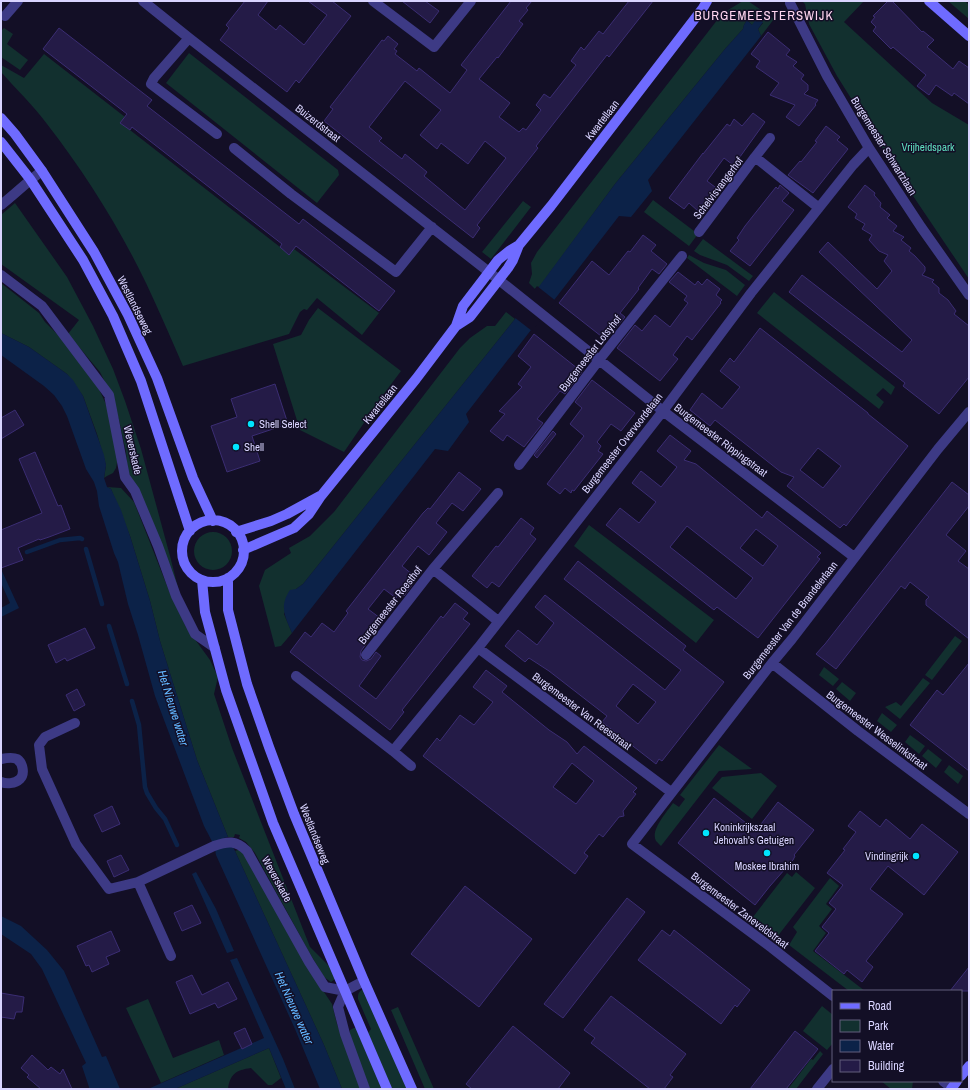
<svg xmlns="http://www.w3.org/2000/svg" width="970" height="1090" viewBox="0 0 970 1090" font-family="'Archivo Narrow',sans-serif">
<rect width="100%" height="100%" fill="#130f26"/>
<path fill="#12302f" d="M743,1h5l26,18 -13,17 -3,-7 5,-6 -11,2 -5,-5 -3,5 -1,4 -18,20 -110,135 -75,102 -5,3 -6,-6 3,-9 -1,-11 6,-11 181,-233 10,-9z
M802,1h62l-20,21 88,81 37,22v154l-66,-98 -66,-105 -28,-52 -4,-20z
M948,1h17l4,4v14z
M4,28l9,6 -6,10 21,16 -8,10 -19,-13v-26z
M189,53l149,117 1,5 -22,28 -151,-120z
M44,54l81,63 -4,6 168,131 5,-5 85,64 -17,22 -45,-37 -10,12 -3,-1 -4,3 -11,22 -106,32c-12,-28 -24,-55 -37,-83 -27,-56 -61,-110 -99,-159 -14,-19 -31,-35 -46,-52v-7l23,13z
M653,200l45,34 -9,12 -45,-34z
M523,201l8,6 -40,52 -9,-7z
M15,203l52,74 26,49 20,43 12,32 16,48 29,107 8,32 -50,-113 -2,-23 -7,-32 -9,-28 -10,-20 -32,-38 11,-14 -78,-56v-49z
M703,239l50,37 -4,5 -22,-16 -27,-10 -6,-4z
M689,255l15,8 22,7 19,15 -8,11 -50,-38z
M1,283l38,30 6,9 18,18 34,45 8,17 6,17 7,38 -2,11 -3,5 -6,3 -3,2 2,-13 -9,-31 -14,-38 -16,-22 -38,-27 -28,-14z
M774,292l121,95 -4,8 -8,-7 -7,7 8,7 -5,7 -122,-96z
M318,308l83,63 -18,24 -39,57 -44,-22 -27,-86 28,-9 8,-15z
M506,312l9,7 -212,265 -7,5 -12,25 8,19 -11,13 -6,1 -16,-61 6,-16 26,-17 -2,-5 21,-12 24,-24 126,-164 10,-10 17,-12h8z
M107,487l14,1 13,14 35,89 17,36 24,33 8,17 -4,17 18,54 78,199 20,20 5,12 -4,3 -7,-5 -15,-25 -54,-99 -9,-11 -7,-4 1,-3 -5,-1 -1,3h-6l-31,-77 -37,-119 -10,-40 -20,-65 -19,-47z
M589,525l125,95 -18,23 -122,-97z
M194 551a19 19 0 1 1 38 0a19 19 0 1 1-38 0Z
M955,636l7,5 -30,39 -7,-5z
M824,667l15,12 -6,7 -14,-11z
M923,678l7,5 -30,36 -15,-12 11,-5 5,4z
M842,682l14,11 -6,8 -14,-12z
M882,713l15,12 -6,7 -14,-11z
M910,735l15,11 -6,8 -14,-12z
M719,745l33,24 -33,2 -58,75c-1,-1 -4,-4 -5,-5 -6,-11 11,-29 17,-38l6,4 6,-8 -5,-4z
M928,749l14,11 -6,8 -14,-12z
M949,765l14,11 -5,8 -14,-12z
M761,773l16,13 -25,33 -40,-31 10,-11z
M241,849l79,137 12,18 5,20 25,65h-20l-18,-44 -89,-194z
M796,872l19,16 -38,49 -24,-20 34,-44 5,4z
M830,878l9,8 -13,18 6,5 -13,17 7,7 -13,18 52,40h-16l-60,-46 8,-13 -4,-5z
M362,990h2l43,99h-15l-24,-56 3,-4 -13,-30c0,-4 0,-7 4,-9z
M148,999l25,59 46,-18 5,15 -63,28 -35,-75z
M822,1006l11,9v28l-6,7 -24,-19z
M398,1007l36,82h-9l-34,-79z
M354,1028h2l26,61h-12l-21,-54 1,-5z
M269,1048l12,30 -9,7h-4l-17,-17c-15,2 -21,6 -23,21h-53z
M820,1051l3,3 -27,35h-8l23,-30 2,1z
M881,1081h32l-1,8h-21z"/>
<path fill="#0c2248" d="M757,18l6,4 -5,7 3,7 -113,144 4,11 -21,26 -12,-1 -153,198 3,8 -21,29 -13,-2 -143,184c-7,-16 -13,-27 -2,-43l6,-1 7,-5 212,-265 100,-135 110,-135 18,-20 1,-4 3,-5 5,5z
M1,333l28,14 38,27 6,6 10,16 21,59 2,10 -2,13 3,9 4,2 10,21 9,26 20,65 10,40 37,119 31,77 -4,1 8,7 3,6 89,194 18,44h-22l-25,-60 -79,-174c-1,-10 -7,-19 -12,-29l-49,-130 -17,-61 -10,-31 -10,-42 -4,-9 -15,-47 -2,-15 -3,-9 -8,-13 -19,-53 -5,-10 -8,-11 -10,-9 -43,-31z
M1,569l18,39 -18,9v-9l9,-5 -9,-20z
M196,872l20,37 18,42 -7,2 -35,-79z
M1,916l20,10 26,24 17,21 38,86 4,-1 14,33h-31v-2l-7,-21 4,-3 -44,-94 -11,-15 -30,-20z
M237,958l46,101 12,30h-9l-17,-41 -94,41h-27l116,-51 -34,-78z"/>
<path fill="#130f26" d="M537,286l19,15 -24,30 -18,-14z"/>
<g fill="none" stroke-linecap="round" stroke-linejoin="round">
<path stroke="#0c2248" stroke-width="4.5" d="M86,549l16,55
M27,552l33,-12 20,-2 2,1
M109,626l18,58
M132,701l7,24 6,62 2,6 9,15 9,11 12,26"/>
</g>
<path fill="#241b47" stroke="#3b2d73" fill-rule="evenodd" d="M245,1h23l-10,14 18,15 4,-5 24,20 23,-30 -19,-14h24l19,15 -52,67 -3,-3 -9,12 -67,-52 9,-12 -3,-3z
M402,1h23l14,10 -9,12z
M511,1h21l-6,7 2,2 -9,11 4,3 -25,34 -1,-1 -18,22 31,24 -11,14 20,15 4,-4 3,2 15,-20 -5,-5 8,-11 6,4 26,-33 -5,-4 10,-14 3,3 15,-19 4,3 26,-33h24l-44,56 -2,-2 -71,91 2,2 -61,77 3,3 -7,10 -149,-117 9,-12 -3,-2 52,-67 2,1 4,-5 10,8 -4,5 3,2 -2,3 22,17 2,-3 31,25 17,-23 -6,-5zM405,81l36,29 -21,25 17,14 4,-6 27,21 17,-23 21,17 -41,52 -41,-34 3,-4 -22,-18 -3,5 -23,-18 3,-3 -13,-11z
M888,1h4l30,31 1,-1 11,9 -7,7 26,22 6,-8 10,7v36l-15,-11 -2,3 -16,-11 -7,10 -12,-9 9,-11 -33,-28 -2,2 -18,-18 3,-4 -5,-5 4,-5 -2,-1z
M59,28l93,72 -5,6 152,118 4,-5 92,72 -16,20 -83,-65 -7,9 -9,-8 2,-3 -150,-117 -2,3 -10,-7 7,-9 -84,-65z
M768,32l22,18 -4,5 11,7 -4,4 11,9 -3,4 7,6v5l-4,4 14,6 -3,4 1,1 -17,21 -13,-9 9,-12 -25,-10 9,-12 -23,-16 4,-6 -9,-7z
M753,113l12,9 -28,39 -1,-1 -3,5 -9,-7 -17,23 8,6 -3,5v1l-14,18 -9,-8 -5,6 -15,-11 34,-45v1l24,-30 3,2 4,-7 8,7z
M826,126l14,11 -3,3 11,9 -35,44 -25,-18 12,-14 1,1 16,-20 -2,-1z
M780,185l9,8 -7,8 12,9 -44,56 -20,-15 9,-11 -2,-2 8,-12 31,-39 2,2z
M865,185l10,8 -1,2 7,8 -1,4 10,8 -3,3 10,8 -4,5 11,6 -3,3 10,8 -2,3 6,5 10,11v4l-3,4 12,5 -2,2 7,6v5l9,7 8,11 -2,3 15,12v51l-30,37 -36,-28 2,-3 -116,-91 13,-17 100,77 10,-12 -93,-88 9,-10 49,47 15,-18 -8,-10 4,-6 -9,-4 -10,-11 3,-5 -10,-6 3,-5 -10,-6 2,-4 -9,-7z
M643,235l13,10 -5,6 16,13 -8,10 -7,-5 -14,19 1,1 -19,24 5,4 -19,23 -47,-37 33,-42 17,14 19,-24 2,1z
M678,272l17,13 3,-4 4,4 5,-6 13,10 -4,6 6,5 -2,2 1,1 -29,37 -5,-4 -14,19 5,4 -18,22 -43,-33 18,-23 7,6 13,-16 15,12 18,-24 -4,-3 3,-4 -18,-14z
M760,328l108,85v1l40,32 -62,80 -2,-2 -4,4 -53,-42 7,-9 -13,-5 -66,-52 -5,6 -20,-16 12,-17 20,16 18,-22 -20,-16 10,-13 4,4zM818,448l23,18 -18,22 -23,-18z
M534,334l48,38 -17,22 -5,-3 -23,28 6,4 -19,24 -17,-12 -4,6 -13,-10 15,-17 -6,-3 23,-24 -4,-3 13,-17 -13,-11z
M592,380l43,33 -14,18 -10,-7 -14,18 4,4 -3,5 5,3 -29,37 -2,-1 -1,3 -6,-5 -5,6 -13,-10 37,-48 -14,-12 12,-16 -7,-6z
M275,384l13,40 -36,12 8,25 -33,11 -16,-46 26,-9 -6,-18z
M15,410l9,15 -23,14v-21z
M553,431l3,3 -19,24 -3,-3z
M670,435l21,16 -7,9 12,4 66,54 5,-7 54,42 -4,4 3,2 -62,79 -41,-31 -3,3 -108,-85 14,-17 19,15 17,-21 -24,-19 9,-12 20,16 16,-20 -20,-16zM687,526l66,52 -17,21 -66,-52zM756,529l22,17 -15,20 -23,-18z
M35,452l23,54 3,-1 9,24 -21,8 -9,3 -1,-1 -21,9 5,12 -22,8v-38l41,-17 -23,-54z
M459,472l22,17 -18,22 -11,-8 -16,20 11,9 -18,23 -11,-9 -16,20 11,9 -5,7 4,3 -8,11 -4,-4 -4,6 -12,-9 -16,20 12,9 -18,23 4,3 -5,7 -1,6 2,3 4,1 5,-2 5,-7 5,4 -22,30 17,13 65,-83 2,2 12,-15 13,10 -5,6 7,5 -68,86 2,2 -14,18 -100,-78 15,-20 6,5 11,-14 12,9 14,-19 -2,-2 77,-98 5,-5 2,1z
M952,482l17,13v11l-23,29 20,16 -8,10 11,8v70l-43,-34v-5l3,-3 -19,-15 -5,7 -4,-3 -65,83 -20,-15 9,-10z
M521,518l13,10 -4,6 6,5 -37,48 -7,-5 -5,6 -15,-12 24,-30 2,1z
M578,561l108,85 -3,4 41,32 -62,79 -3,-2 -3,5 -54,-42 5,-6 -58,-45 -20,-13 -4,4 -20,-16 13,-16 19,15 17,-22 -19,-16 10,-12 120,95 16,-20 -117,-91zM633,684l23,18 -18,22 -22,-18z
M85,628l10,20 -28,13 -2,-3 -9,5 -8,-18z
M969,663v108l-59,-46 27,-35 6,5z
M486,670l21,16 -5,6 47,38 18,12 10,12 7,-8 53,42 -4,4 3,2 -13,17 1,5 -5,1 -16,20 -4,-3 -15,19 4,3 -13,18 -152,-118 14,-18 3,3 20,-26 14,10 19,-23 -20,-15zM572,763l22,18 -18,23 -23,-17z
M77,689l8,16 -11,6 -8,-16z
M714,798l41,32 2,-3 1,1 20,-26 36,28 -20,25 1,1 -2,4 -23,26 -15,19 -77,-62z
M112,806l8,18 -18,8 -8,-17z
M860,811l20,16 6,-8 24,20 12,-15 36,28 -34,43 -36,-29 -18,23 33,25 -37,47 7,6 -11,15 -15,-12 -3,4 -29,-23 14,-18 -7,-6 14,-18 -7,-6 14,-18 -16,-12 18,-23 -2,-1 13,-17 -8,-6z
M121,855l8,15 -15,7 -7,-16z
M465,886l67,53 -53,68 -68,-53z
M627,898l18,14 -82,106 -19,-14z
M192,905l9,18 -19,8 -8,-18z
M662,930l8,6 4,-6 76,60 -13,17 -2,-2 -14,19 -83,-64z
M111,931l9,20 -14,6 3,7 -17,8 -3,-7 -3,1 -9,-20z
M969,967v24h-19z
M192,975l10,20 26,-13 9,17 -19,9 -3,-5 -25,11 -14,-32z
M1,993l23,4 -2,15h-6l-2,7 -13,-2z
M611,996l75,58 -16,21 3,2 -9,12h-14l-59,-46 4,-5 -11,-8z
M513,1026l57,47 -12,16h-86l-6,-5z
M245,1028l7,16 -10,5 -8,-16z
M795,1031l23,18 -32,40h-36z
M32,1055l16,15 3,-3 9,7 3,-5 9,20h-31l-14,-12 2,-2 -8,-7z"/>
<g fill="none" stroke-linecap="round" stroke-linejoin="round">
<path stroke="#3d3a85" stroke-width="10" d="M143,1l46,37 300,234 174,139 191,146
M373,1l61,46 37,-46
M790,3l37,73 42,72 52,79 48,68
M5,16l13,-15
M189,38l-35,40 -3,6 66,50
M234,148l57,46 105,78 36,-45
M755,157l15,-19
M1,205c14,-11 27,-24 41,-34
M699,232l56,-75 64,51
M1,275l41,31 67,89 16,82 10,14 23,55 18,50 19,38 20,14
M519,465l80,-105 83,-104
M433,569l65,52
M478,648l193,144
M366,655l67,-86 65,-76
M772,663l86,68 111,83
M296,676l97,75 18,15
M75,723l-30,14 -6,8 3,24 34,75 33,45 29,-7 76,-36c14,-5 22,-6 33,5l62,111 16,25 20,4 19,-10
M393,751l85,-103 185,-237 88,-118 102,-128 16,-17
M1,759c5,-1 12,-2 16,0 6,4 8,15 3,20 -5,5 -14,5 -19,3
M138,882l33,74
M345,991l-7,16 7,27 20,55
M833,996l-61,-48 -140,-104 140,-181 20,-24 146,-190 31,-37
M943,1081l9,7
M817,1089l16,-20"/>
<path stroke="#6f6bff" stroke-width="10" d="M929,1l40,35
M1,118l14,16 27,37 52,81 34,63 29,63 36,100 20,43
M1,142l29,37 53,81 30,56 28,65 49,150
M456,326l14,-9 14,-18 24,-31 5,-8 6,-15 32,-39 152,-198 4,-7
M182 551a31 31 0 1 1 62 0a31 31 0 1 1-62 0Z
M236,532l35,-11 16,-7 33,-18
M243,550l51,-22 15,-14 12,-18 95,-117 40,-53 7,-20 26,-34 9,-12 11,-9 10,-6
M228,578v32l19,74 22,63 25,67 70,167 48,108
M202,580l3,32 21,78 47,133 114,266
M961,1076l8,-10
M951,1089l6,-8"/>
</g>
<g fill="#00e5ff" stroke="#130f26" stroke-width="1.5">
<circle cx="251" cy="424" r="4"/>
<circle cx="236" cy="447" r="4"/>
<circle cx="706" cy="833" r="4"/>
<circle cx="767" cy="853" r="4"/>
<circle cx="916" cy="856" r="4"/>
</g>
<g text-anchor="middle" stroke-width="3" stroke-linejoin="round" paint-order="stroke">
<g font-size="11" fill="#d9d4ff" stroke="#130f26">
<text transform="translate(602 120) rotate(-52)" y="4">Kwartellaan</text>
<text transform="translate(318 123) rotate(38)" y="4">Buizerdstraat</text>
<text transform="translate(884 146) rotate(58)" y="4">Burgemeester Schwartzlaan</text>
<text transform="translate(718 188) rotate(-53)" y="4">Schelvisvangerhof</text>
<text transform="translate(135 305) rotate(63)" y="4">Westlandseweg</text>
<text transform="translate(590 353) rotate(-52)" y="4">Burgemeester Lotsyhof</text>
<text transform="translate(380 404) rotate(-51)" y="4">Kwartellaan</text>
<text transform="translate(721 440) rotate(37)" y="4">Burgemeester Rippingstraat</text>
<text transform="translate(622 443) rotate(-52)" y="4">Burgemeester Overvoordelaan</text>
<text transform="translate(133 450) rotate(77)" y="4">Weverskade</text>
<text transform="translate(390 605) rotate(-52)" y="4">Burgemeester Roesthof</text>
<text transform="translate(790 620) rotate(-52)" y="4">Burgemeester Van de Brandelerlaan</text>
<text transform="translate(582 711) rotate(37)" y="4">Burgemeester Van Reesstraat</text>
<text transform="translate(877 730) rotate(37)" y="4">Burgemeester Wesselinkstraat</text>
<text transform="translate(315 834) rotate(68)" y="4">Westlandseweg</text>
<text transform="translate(277 879) rotate(61)" y="4">Weverskade</text>
<text transform="translate(740 910) rotate(37)" y="4">Burgemeester Zaneveldstraat</text>
</g>
<g font-size="11" fill="#5fe0c0" stroke="#130f26">
<text x="928" y="151">Vrijheidspark</text>
</g>
<g font-size="11" fill="#d9d4ff" stroke="#130f26" text-anchor="start">
<text x="259" y="428">Shell Select</text>
<text x="244" y="451">Shell</text>
<text x="714" y="831">Koninkrijkszaal<tspan x="714" dy="13">Jehovah's Getuigen</tspan></text>
<text x="908" y="860" text-anchor="end">Vindingrijk</text>
<text x="767" y="870" text-anchor="middle">Moskee Ibrahim</text>
</g>
<g font-size="12" font-style="italic" fill="#62b6ff" stroke="#130f26">
<text transform="translate(173 708) rotate(73)" y="4">Het Nieuwe water</text>
<text transform="translate(294 1008) rotate(66)" y="4">Het Nieuwe water</text>
</g>
<g font-size="13" letter-spacing="1" fill="#ffd6f0" stroke="#130f26">
<text x="764" y="20">BURGEMEESTERSWIJK</text>
</g>
</g>
<rect width="970" height="1090" fill="none" stroke="#d9d4ff" stroke-width="4"/>
<rect x="832" y="990" width="130" height="92" fill="#130f26" stroke="#625e7d"/>
<rect x="840" y="1003" width="20" height="6" fill="#6f6bff" stroke="#625e7d"/>
<text x="868" y="1010" font-size="12" fill="#d9d4ff">Road</text>
<rect x="840" y="1020" width="20" height="12" fill="#12302f" stroke="#625e7d"/>
<text x="868" y="1030" font-size="12" fill="#d9d4ff">Park</text>
<rect x="840" y="1040" width="20" height="12" fill="#0c2248" stroke="#625e7d"/>
<text x="868" y="1050" font-size="12" fill="#d9d4ff">Water</text>
<rect x="840" y="1060" width="20" height="12" fill="#241b47" stroke="#625e7d"/>
<text x="868" y="1070" font-size="12" fill="#d9d4ff">Building</text>
</svg>
